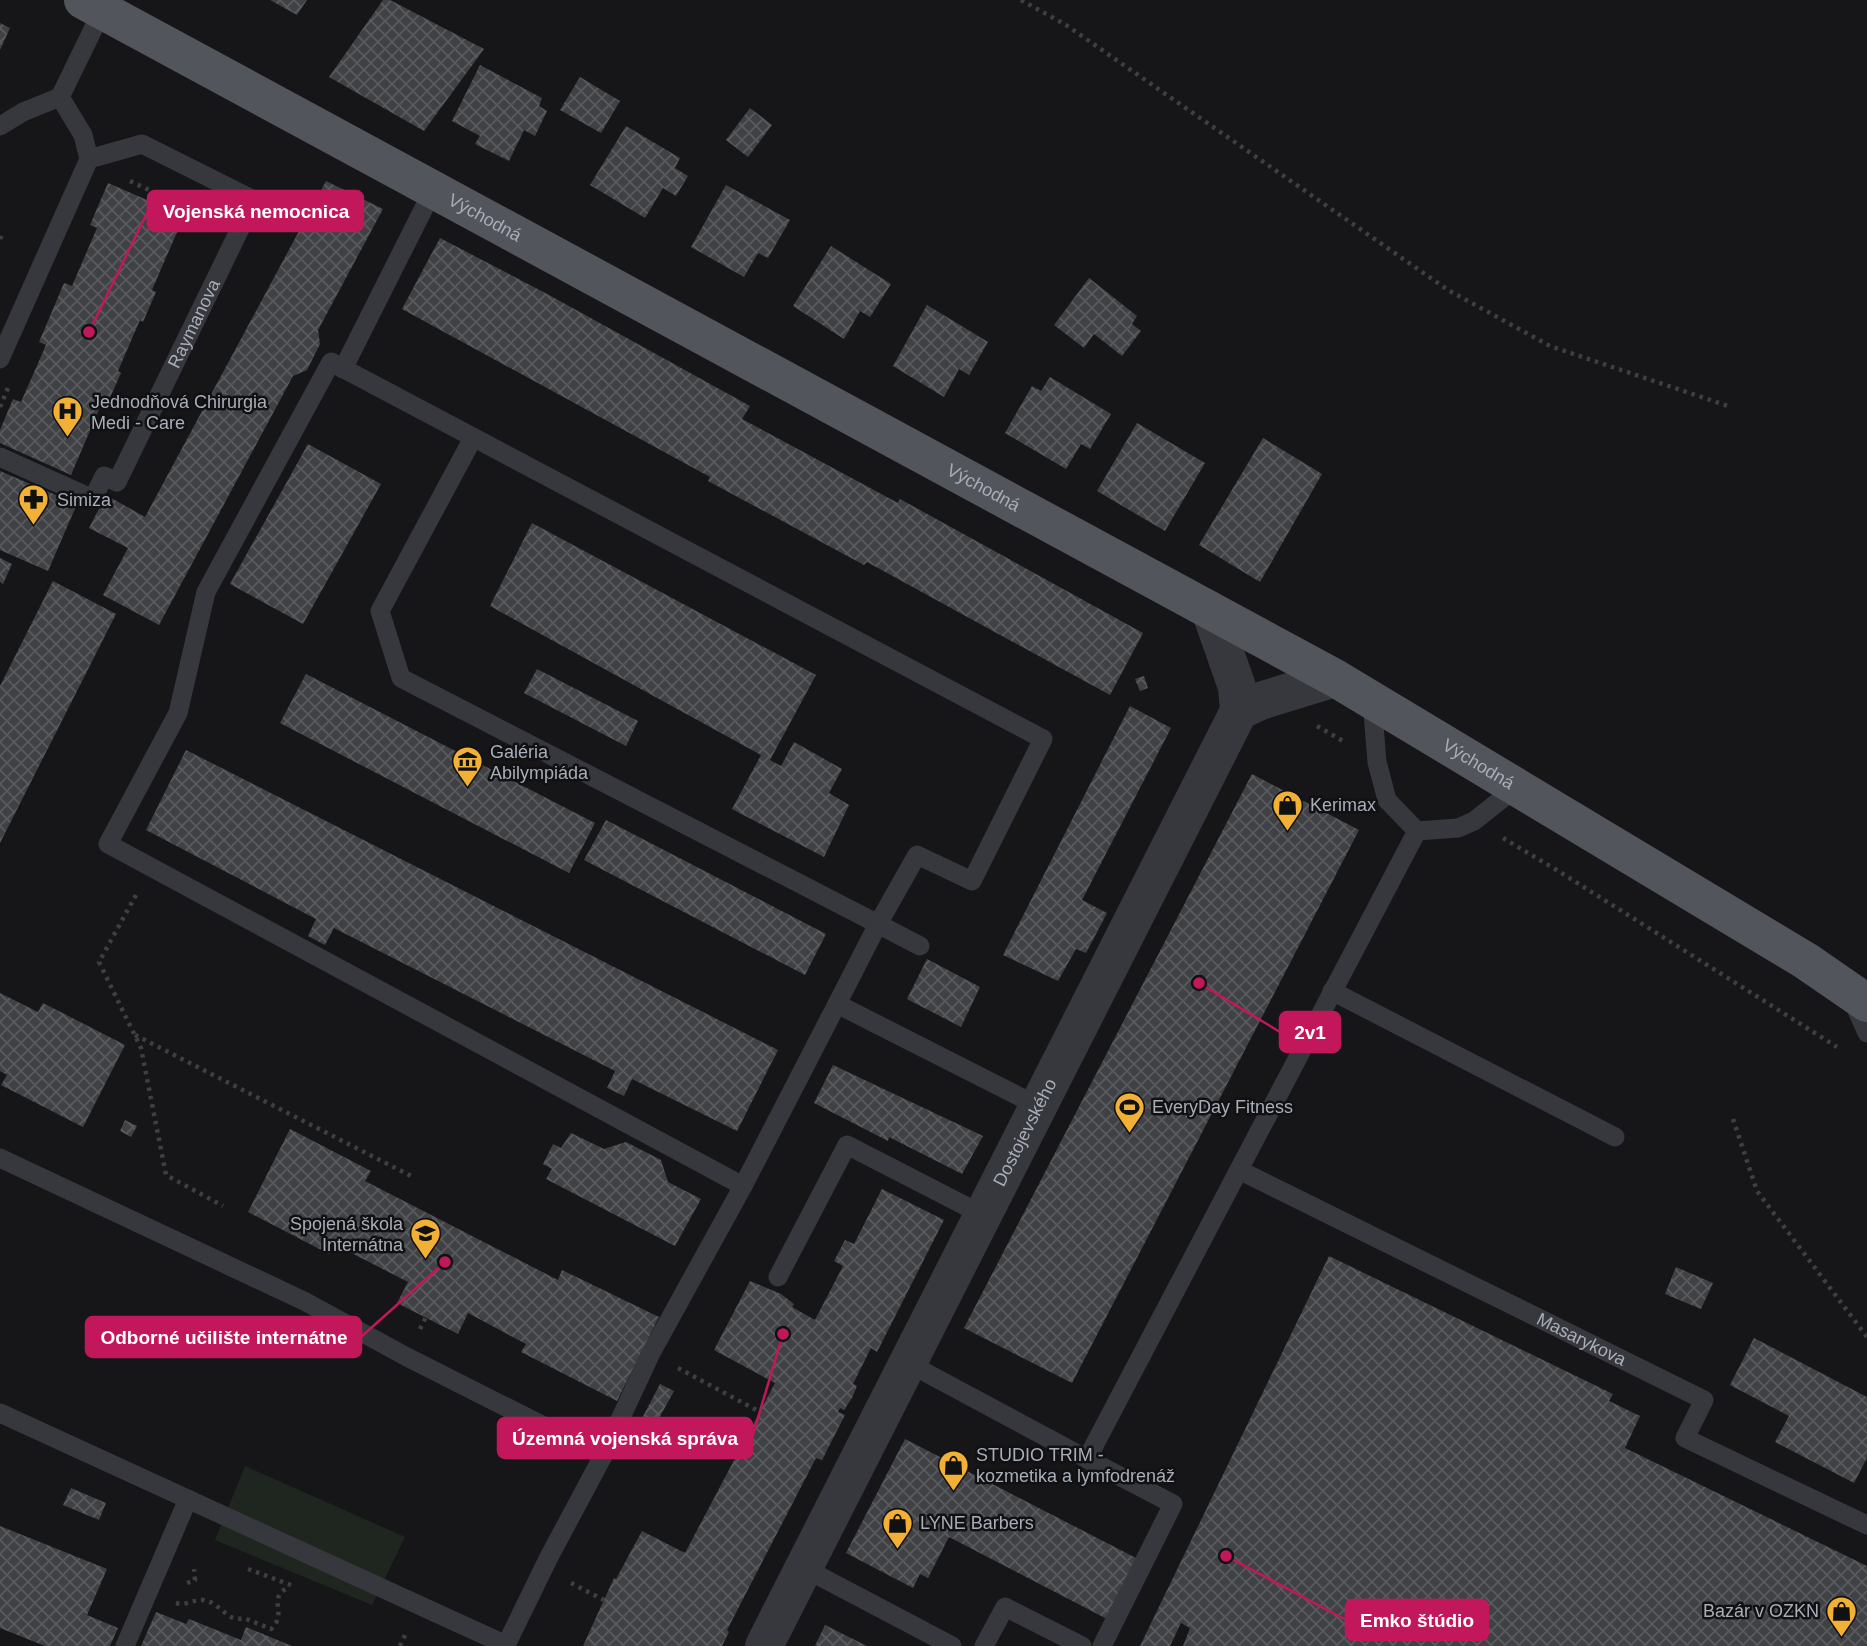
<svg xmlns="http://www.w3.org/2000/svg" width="1867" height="1646" viewBox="0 0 1867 1646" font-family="Arial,sans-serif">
<defs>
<pattern id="building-cross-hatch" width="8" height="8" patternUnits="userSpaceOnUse" patternTransform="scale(1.75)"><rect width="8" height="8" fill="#404145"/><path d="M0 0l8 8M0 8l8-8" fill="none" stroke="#595a5e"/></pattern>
</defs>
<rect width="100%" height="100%" fill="#161618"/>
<path fill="#1e261f" d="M245,1466l160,71 -33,68 -157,-65z"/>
<path fill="url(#building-cross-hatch)" d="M270,0h37l-10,15z
M383,0h7l94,49 -60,82 -95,-54z
M0,23l10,5 -10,22z
M480,65l62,33 -3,8 8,5 -12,25 -11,-6 -15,31 -34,-17 5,-8 -28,-15z
M580,77l40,24 -19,32 -41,-23z
M750,108l22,17 -24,32 -22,-17z
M626,126l54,32 -5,10 13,8 -12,20 -13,-8 -18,30 -55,-33z
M326,181l57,28 -65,121 2,14 -13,26 -14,6 -134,249 -56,-30 25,-47 -39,-20 17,-33 39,22z
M108,183l76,33 -32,74 4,2 -13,30 -3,-2 -22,51 3,2 -13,29 -5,-2 -32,75 -71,-32v-13l13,-31 8,3 25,-57 -7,-3 25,-59 8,3 25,-58 -7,-3z
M726,185l64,35 -22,38 -10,-5 -14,24 -53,-30z
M440,238l109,57 201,111 -8,13 156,84 2,-4 243,134 -33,62 -243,-133 -3,3 -156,-84 2,-4 -308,-168z
M831,246l60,38 -21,33 -10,-6 -16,28 -51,-33z
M1089,278l48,38 -5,8 9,7 -19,25 -28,-22 -10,14 -30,-23z
M927,305l61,37 -19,33 -10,-6 -15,28 -51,-31z
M1050,377l61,37 -21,35 -9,-5 -15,25 -61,-36 27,-47 9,5z
M1137,423l68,40 -40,68 -68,-40z
M1263,438l59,36 -62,108 -61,-37z
M308,444l73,40 -78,140 -73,-40z
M0,471l77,33 -29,67 -48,-21z
M532,523l284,152 -46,85 11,6 13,-24 48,27 -13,24 20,12 -25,52 -92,-48 29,-54 -271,-149z
M0,558l12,6 -9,20 -3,-2z
M53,581l63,33 -116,229v-157z
M537,669l101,52 -12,25 -102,-53z
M306,674l289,149 -26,50 -289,-150z
M1144,676l4,12 -8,3 -5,-12z
M1130,706l41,22 -89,172 25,13 -21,40 -10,-4 -18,32 -55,-26z
M186,750l592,300 -41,81 -105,-52 -8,17 -17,-8 8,-17 -281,-143 -9,17 -17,-9 8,-17 -170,-89z
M1252,774l107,56 -287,553 -108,-55z
M606,820l220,114 -21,41 -221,-115z
M927,959l53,28 -19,40 -54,-28z
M0,993l38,19 5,-9 82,42 -42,82 -82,-42 6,-10 -7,-4z
M833,1065l150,71 -21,38 -73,-37 -1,4 -74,-38z
M125,1120l12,6 -6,11 -11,-6z
M290,1129l81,42 -6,10 193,99 4,-10 97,47 -42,84 -96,-49 5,-8 -58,-31 -10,21 -61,-31 11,-21 -74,-38 -5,10 -81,-42z
M571,1133l33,16 22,-7 35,18 7,22 33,17 -26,47 -129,-67 6,-10 -9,-5 10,-20 8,4z
M882,1189l62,31 -67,132 -6,-4 -18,36 4,2 -5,12 -8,12 -4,-2 -2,4 7,3 -23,45 -6,-2 -89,172 2,2 -7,14h-139l31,-68 2,1 26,-48 43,22 90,-170 -61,-33 36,-69 31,13 13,10 -2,3 23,13 28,-54 -9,-5 11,-21 9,4z
M1329,1256l284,138 -4,7 31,15 -15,32 242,118v80h-684l7,-18 -9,-5 -11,23h-30z
M1676,1267l37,16 -12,26 -36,-15z
M1754,1338l113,59v61l-13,25 -79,-41 14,-26 -59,-31z
M660,1384l14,7 -22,40 -13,-7z
M905,1439l233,120 -31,60 -158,-82 -21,41 -8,-4 -7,14 -67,-35z
M71,1488l35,15 -7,17 -36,-15z
M0,1526l107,43 -20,46 31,13 -8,18h-65l-45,-18z
M156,1612l30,12 3,-5 52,21 5,-13 46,19h-151z
M825,1625l42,21h-52z"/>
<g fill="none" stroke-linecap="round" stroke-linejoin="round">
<path stroke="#3d3f44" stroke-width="4.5" stroke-dasharray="3.5 5" stroke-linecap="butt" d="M1021,0l45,25 382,265 102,56 178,60
M130,181l78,37 -1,3
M0,239l3,-7
M0,407l8,-19
M1317,726l26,15
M1503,838l57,34 277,175
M136,895l-37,67 42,86 25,127 57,31
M135,1035l280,143
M1733,1119l24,72 110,146
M420,1329l6,-12
M678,1368l82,44
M248,1569l43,16
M187,1583l8,-3 -1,-11
M571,1583l33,17
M176,1603c10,3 18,-4 28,-3 17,3 23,23 40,18l27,11c18,-16 -6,-32 19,-42
M400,1646l5,-11"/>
<g stroke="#37383d" stroke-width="19">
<path d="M0,126l23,-14 37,-15 42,-86"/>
<path d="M0,359l89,-200 -6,-24 -23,-38"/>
<path d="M343,369l90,-179"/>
<path d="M473,438l-93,173 21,67 477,246 -41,80 201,102"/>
<path id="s1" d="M0,457l93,42 11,-23 13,6 137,-282 -112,-56 -53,15"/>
<path d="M1372,700l5,62 10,38 30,31 41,-3 16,-7 43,-34"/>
<path d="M1332,991l283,146"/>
<path d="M1851,997l16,36"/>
<path d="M0,1158l304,143 103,56 196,99 -54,101 -43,88 -506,-232"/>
<path id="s2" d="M1239,1170l465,230 -19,38 182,87"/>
<path d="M743,1186l-635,-342 70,-131 28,-121 125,-230 712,377 -71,142 -55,-26 -39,69 42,22"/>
<path d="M778,1277l69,-132 136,70"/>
<path d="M908,1363l179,96 330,-628"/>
<path d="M603,1456l48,-103 92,-167 94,-182"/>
<path d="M1087,1459l86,45 -71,142"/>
<path d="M804,1568l148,78"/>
<path d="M125,1646l63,-147"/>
<path d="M984,1646l21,-39 77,39"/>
</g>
<g stroke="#37383d" stroke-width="38">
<path d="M1210,610l27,77 2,24"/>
<path id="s3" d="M764,1646l475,-935 21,-10 75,-23"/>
</g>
<path stroke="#53555c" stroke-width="38" id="s4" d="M83,0l1252,678 471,283 61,42"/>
</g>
<defs>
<symbol id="hospital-pin" viewBox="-11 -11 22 30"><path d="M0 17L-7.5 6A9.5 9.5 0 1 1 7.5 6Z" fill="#f2b134" stroke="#111113"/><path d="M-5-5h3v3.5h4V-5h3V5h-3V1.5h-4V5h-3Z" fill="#111"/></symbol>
<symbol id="pharmacy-pin" viewBox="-11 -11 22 30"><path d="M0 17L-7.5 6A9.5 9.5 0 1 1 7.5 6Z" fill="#f2b134" stroke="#111113"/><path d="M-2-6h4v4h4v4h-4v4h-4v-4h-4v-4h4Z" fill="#111"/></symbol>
<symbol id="museum-pin" viewBox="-11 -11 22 30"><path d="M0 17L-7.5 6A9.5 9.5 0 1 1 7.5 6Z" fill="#f2b134" stroke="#111113"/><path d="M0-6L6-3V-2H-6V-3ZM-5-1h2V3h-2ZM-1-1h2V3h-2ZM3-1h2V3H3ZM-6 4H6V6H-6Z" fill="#111"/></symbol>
<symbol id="shop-pin" viewBox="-11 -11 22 30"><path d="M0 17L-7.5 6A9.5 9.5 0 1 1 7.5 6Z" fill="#f2b134" stroke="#111113"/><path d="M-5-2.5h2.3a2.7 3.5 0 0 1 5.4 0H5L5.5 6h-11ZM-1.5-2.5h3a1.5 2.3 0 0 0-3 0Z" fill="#111"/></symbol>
<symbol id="stadium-pin" viewBox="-11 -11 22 30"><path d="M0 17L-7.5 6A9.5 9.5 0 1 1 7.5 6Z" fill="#f2b134" stroke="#111113"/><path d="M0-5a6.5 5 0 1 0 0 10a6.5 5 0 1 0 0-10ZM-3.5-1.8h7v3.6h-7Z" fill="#111"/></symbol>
<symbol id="school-pin" viewBox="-11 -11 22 30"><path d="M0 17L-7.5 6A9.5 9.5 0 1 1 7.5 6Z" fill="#f2b134" stroke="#111113"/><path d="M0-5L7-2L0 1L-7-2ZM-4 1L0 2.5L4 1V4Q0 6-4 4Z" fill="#111"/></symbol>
</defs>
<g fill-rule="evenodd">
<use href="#hospital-pin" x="50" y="394" width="35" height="47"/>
<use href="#pharmacy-pin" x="16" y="482" width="35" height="47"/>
<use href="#museum-pin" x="450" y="744" width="35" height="47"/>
<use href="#shop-pin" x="1270" y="788" width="35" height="47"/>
<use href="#stadium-pin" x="1112" y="1090" width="35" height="47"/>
<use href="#school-pin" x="408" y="1216" width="35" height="47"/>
<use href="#shop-pin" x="936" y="1448" width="35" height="47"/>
<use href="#shop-pin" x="880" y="1506" width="35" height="47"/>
<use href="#shop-pin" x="1824" y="1594" width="35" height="47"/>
</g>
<g text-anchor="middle" stroke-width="5" stroke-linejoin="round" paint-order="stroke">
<g font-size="18" fill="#a8adb8" stroke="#111113">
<text dy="6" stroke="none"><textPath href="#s4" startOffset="457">Východná</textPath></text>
<text dy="6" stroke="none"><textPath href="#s1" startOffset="318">Raymanova</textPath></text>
<text dy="6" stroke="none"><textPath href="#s4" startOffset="1024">Východná</textPath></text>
<text dy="6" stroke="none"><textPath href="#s4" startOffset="1591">Východná</textPath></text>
<text dy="6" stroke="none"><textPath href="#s3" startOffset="576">Dostojevského</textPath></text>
<text dy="6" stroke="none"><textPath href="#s2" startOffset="382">Masarykova</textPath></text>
</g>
<g font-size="18" fill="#a8adb8" stroke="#111113" text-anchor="start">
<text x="91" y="408">Jednodňová Chirurgia<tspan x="91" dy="21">Medi - Care</tspan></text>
<text x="57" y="506">Simiza</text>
<text x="490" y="758">Galéria<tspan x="490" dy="21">Abilympiáda</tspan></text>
<text x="1310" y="811">Kerimax</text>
<text x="1152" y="1113">EveryDay Fitness</text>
<text x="403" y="1230" text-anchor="end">Spojená škola<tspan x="403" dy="21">Internátna</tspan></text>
<text x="976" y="1461">STUDIO TRIM -<tspan x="976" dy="21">kozmetika a lymfodrenáž</tspan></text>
<text x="920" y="1529">LYNE Barbers</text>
<text x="1819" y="1617" text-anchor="end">Bazár v OZKN</text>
</g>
</g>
<path fill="none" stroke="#c2185b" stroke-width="2.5" d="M89 332L148 211M1199 983L1280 1032M445 1262L361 1337M783 1334L752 1438M1226 1556L1346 1620"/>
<g fill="#c2185b" stroke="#111113" stroke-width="2.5">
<circle cx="89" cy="332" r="7"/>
<circle cx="1199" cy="983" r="7"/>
<circle cx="445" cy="1262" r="7"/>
<circle cx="783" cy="1334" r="7"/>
<circle cx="1226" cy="1556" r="7"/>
</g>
<g fill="#c2185b" stroke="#c2185b" stroke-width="2.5">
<rect x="148" y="191" width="215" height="40" rx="7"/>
<rect x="1280" y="1012" width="60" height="40" rx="7"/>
<rect x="86" y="1317" width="275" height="40" rx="7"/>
<rect x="498" y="1418" width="254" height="40" rx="7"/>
<rect x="1346" y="1600" width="142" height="40" rx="7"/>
</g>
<g font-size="19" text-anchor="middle" font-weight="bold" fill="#fff">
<text x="256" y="218">Vojenská nemocnica</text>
<text x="1310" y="1039">2v1</text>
<text x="224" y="1344">Odborné učilište internátne</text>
<text x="625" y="1445">Územná vojenská správa</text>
<text x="1417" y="1627">Emko štúdio</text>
</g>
</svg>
